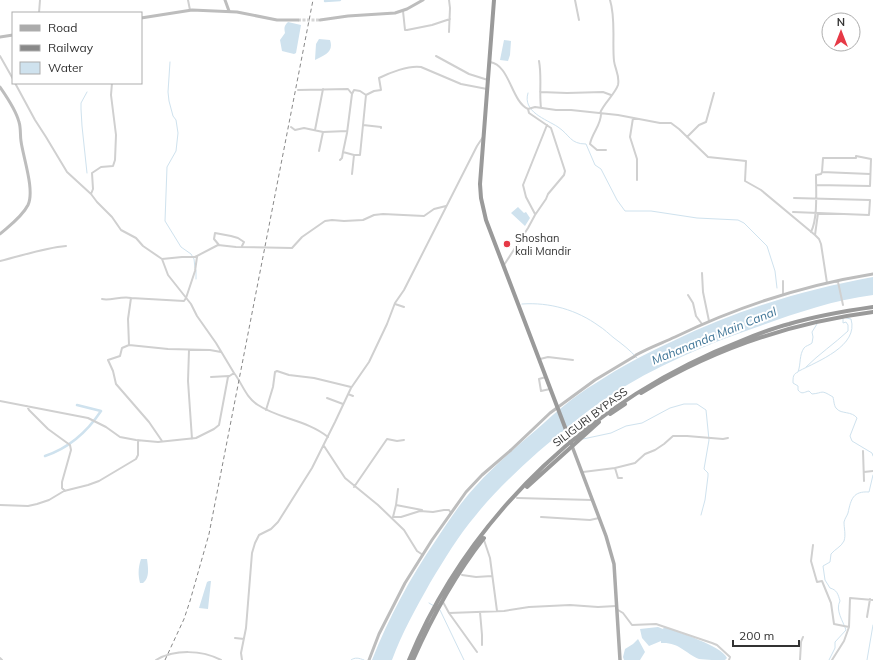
<svg xmlns="http://www.w3.org/2000/svg" width="873" height="660" viewBox="0 0 873 660" font-family="Mulish,sans-serif">
<rect width="100%" height="100%" fill="#fff"/>
<path fill="#cfe2ee" d="M288,22l13,3 -5,28 -2,1 -12,-3 -2,-11 5,-7c-1,-5 -1,-7 3,-11z
M319,39l11,1c4,12 -5,15 -15,20l1,-16z
M504,40l7,1 -1,14 -2,6 -8,-1z
M518,207l6,6 2,-1 4,6 -5,8 -14,-13z
M873,277v18c-39,5 -77,18 -113,31 -53,18 -105,40 -152,71 -25,16 -47,36 -70,55 -22,20 -44,40 -62,63 -18,21 -32,45 -46,68 -14,25 -28,50 -38,77h-20c17,-43 38,-82 64,-120 12,-18 24,-37 39,-53 19,-21 40,-39 61,-57 19,-17 38,-34 60,-47 24,-16 49,-29 75,-41 66,-32 131,-52 202,-65z
M141,559h6c1,8 3,19 -4,24h-3c-2,-8 -2,-15 1,-24z
M209,581h2l-3,28 -9,-1 8,-26z
M658,627l5,2 1,-2c14,5 58,19 63,31l-2,2c-7,0 -19,0 -26,-1 -14,-6 -20,-17 -38,-16v-2l-12,5 -7,-8 -2,-9z
M638,639l7,13 -5,8h-16l-1,-3 2,-8 8,-5z"/>
<g fill="none" stroke-linecap="round" stroke-linejoin="round">
<path stroke="#cfe2ee" stroke-width="1" d="M170,62l-2,30 1,9 4,15 3,4 2,13 -2,18 -9,16 -2,54 16,26 10,7 3,5 1,9
M87,92l-6,11v6l1,17 5,47
M528,93c-6,19 18,26 30,34 12,8 12,17 28,17l9,21 6,4 16,31 8,11h26l46,7 41,2 6,3 23,23 8,25 2,17
M196,270v9
M522,304c28,-2 55,6 77,22 5,3 10,8 15,12 8,6 16,12 23,20
M817,324l-5,8 1,5 -1,6c-2,2 -7,3 -8,5 -5,7 -3,16 -6,24 -5,2 -5,5 -5,11l5,3v4c4,5 6,2 11,1l3,3c12,-1 8,-5 21,3 1,4 1,10 4,12 4,5 15,2 20,9l-7,18 2,5 20,12 1,3
M806,367c13,-13 28,-23 42,-36v-6l-2,-3 -3,1v-4
M799,371c19,-10 60,-25 52,-52l-5,-1
M574,430l4,4
M583,439l28,-6 15,-7 16,-3 28,-15 14,-4h13l9,6 3,30 -5,29 4,4v3l-3,24 -4,15
M429,603l5,3
M440,610l24,50
M351,660c4,-3 8,-2 13,0
M829,660l6,-12v-6l11,-12c-3,-9 -11,-20 -6,-29 -2,-7 -3,-11 -10,-13l-5,-8 -2,-14 7,-4 1,-8c4,-5 10,-7 13,-13 2,-6 0,-13 0,-19 1,-4 3,-6 4,-9 3,-14 5,-22 21,-21l4,-17
M867,660l6,-35"/>
<path stroke="#cfe2ee" stroke-width="2.5" d="M325,1l15,-1
M45,456c24,-8 42,-24 56,-45l-24,-6"/>
<path stroke="#d6d6d6" stroke-width="3" stroke-dasharray="3 1.5" stroke-linecap="butt" d="M298,20h22"/>
<path stroke="#d0d0d0" stroke-width="2" d="M188,0l2,10
M575,0l4,20
M403,11l2,19h2l25,-5 18,-6
M39,13l1,-13
M449,32l1,-24 -1,-8
M0,56l13,23
M436,56l33,18 19,6
M539,61c3,16 0,31 2,47
M490,62c20,3 21,39 38,47l1,4 22,15 14,43 -1,4 -16,19 -2,5 -11,16 -7,13 -24,37
M15,83l20,37 11,17 21,35 24,22 6,8 15,15 9,13 15,8 7,8 19,13 20,-2h13l23,-12 18,2 56,1 10,-11 23,-16 7,-1 12,1 19,-1 11,-5 9,-1 41,2 10,-7 12,-3
M298,90l50,-1 4,5 2,-4 6,1 6,4 8,-4 7,-1 -2,-12c10,-5 30,-13 42,-11l40,17 26,5
M540,92l27,1 36,-1 8,3
M528,109l7,-2 21,3h15l47,5 42,8h11l8,6 29,28 38,4 -1,20 16,9 54,45 4,4 2,5 6,39
M600,113c4,-10 15,-19 18,-28 2,-9 -3,-16 -4,-24 -2,-20 2,-42 -4,-61
M601,114c0,11 -9,19 -11,30l7,6h9
M633,118l-3,19 7,22v21
M363,125l18,2v1
M291,127l4,3 9,-2 19,4 24,-1
M315,130l8,-41
M687,137l12,-12 7,-3 8,-29
M319,151l4,-19
M354,155h6l6,-60
M340,160l2,-2 1,-6
M352,174l2,-19 -11,-3 4,-19 5,-39
M816,185l54,1 1,-27 -15,-3v2h-33l-1,14
M91,194l2,-5 -1,-16 9,-6 12,-1 2,-6 1,-25 -5,-40 1,-12
M793,212l76,3 1,-15 -76,-2
M535,214l-9,-17 -3,-12 24,-60
M811,232c7,-14 5,-41 5,-57l5,-1 1,-2 48,2
M815,235l3,-22
M219,245l-5,-6 1,-6 16,3 7,2 6,4 -2,4
M197,257l-2,14 -9,27 -2,3 -53,-3 -3,21 1,26 39,4 42,1 11,2
M162,259l6,16 23,29 6,12 19,27 18,30
M0,261c22,-5 43,-13 66,-15
M702,273l1,19 6,29
M836,282h2l5,23
M783,294v-13
M688,295l5,8 3,13 6,8
M102,299c8,2 19,-3 29,-1
M395,304l9,3
M129,345l-7,3 -2,8 -12,4 5,11 3,13 33,38 13,19
M189,350l-1,31 4,58
M540,359l8,-2 25,3
M211,377l18,-1
M546,377l-7,2 2,12 9,-2
M348,394l5,2
M327,398l16,6
M0,401l88,17 18,9 14,10 16,3 22,2 38,-4 18,-9 5,-4 9,-48 6,-4c8,10 12,25 24,32 21,14 49,15 70,32
M27,406l2,4 19,19 22,16 1,5 -9,32v6l3,3
M266,410l7,-23 2,-15 2,-1 12,4 25,3 37,9
M324,446l21,32 33,27 26,25 13,21 6,4
M863,451l1,30
M615,468l3,10h4
M583,472l32,-4 20,-5 10,-9 10,-4 9,-6 9,-8h14l36,3 5,-1
M864,472l9,-1
M354,487l33,-48 10,2 7,-1
M517,498l75,2
M0,505l28,1 9,-2 12,-4 15,-9 24,-6 11,-4 37,-22 2,-4v-15
M396,505l26,5
M393,517h8l19,-6 13,1 11,-2h5l2,3
M393,517l3,-12 2,-16
M541,517l49,3 9,-2
M484,540l6,18 7,53
M813,545l-2,16 6,21 5,-1 9,22 3,21 15,3
M462,575l14,2 16,-1
M443,602l6,11 55,-2 25,-4 41,-2 28,2 18,-1
M618,610l5,3 9,12 24,-1 56,19 5,2 13,12 -1,3
M480,612l2,23v10
M449,613l28,39
M867,617l3,-18
M235,638l9,1
M0,658l2,2
M156,660c19,-11 46,-10 65,0
M242,660l-1,-7 5,-25 6,-75 3,-10 4,-8 12,-6 7,-7 34,-54 23,-46 16,-34 18,-26 18,-38 8,-21 9,-13 73,-144 6,-9
M800,660l1,-18 2,-5
M832,660l12,-19 5,-14 1,-29 23,2"/>
<path stroke="#bdbdbd" stroke-width="3" d="M225,0l4,11
M141,18l51,-8 45,2 40,8h21
M320,20l28,-4 47,-3 12,-4 16,-9
M0,37l13,-2
M0,87c7,10 16,23 19,35 2,6 1,13 2,19 2,16 14,49 7,64 -6,12 -19,21 -28,29
M636,355c12,-7 26,-12 39,-18 62,-30 130,-52 198,-63
M369,660l10,-26 26,-51 27,-43 34,-48 16,-17 29,-25 39,-37 45,-33 40,-24"/>
<path stroke="#ababab" stroke-width="3.5" d="M572,446l34,90 8,28 6,96"/>
<path stroke="#9a9a9a" stroke-width="4" d="M494,0l-14,184 1,14 5,22 85,223
M641,393c72,-44 148,-70 232,-81
M610,414l15,-10
M527,487l72,-65
M409,660c61,-147 186,-263 334,-320 15,-6 30,-12 46,-16 27,-8 56,-13 84,-17
M413,660c19,-43 42,-85 71,-122"/>
<path stroke="#888" stroke-width="1" stroke-dasharray="4 3" stroke-linecap="butt" d="M165,660l19,-41 6,-18 19,-67 104,-534"/>
</g>
<circle fill="#e63946" stroke="#fff" stroke-width="1.5" cx="507" cy="244" r="4"/>
<g text-anchor="middle" stroke-width="4" stroke-linejoin="round" paint-order="stroke">
<g font-size="11" fill="#333" stroke="#fff" text-anchor="start">
<text x="515" y="242">Shoshan<tspan x="515" dy="13">kali Mandir</tspan></text>
</g>
<g font-size="11" fill="#333" stroke="#fff">
<text transform="translate(590 417) rotate(-37)" y="4">SILIGURI BYPASS</text>
</g>
<g font-size="12" font-style="italic" fill="#3f7597" stroke="#fff">
<text transform="translate(714 336) rotate(-22)" y="4">Mahananda Main Canal</text>
</g>
</g>
<rect x="12" y="12" width="130" height="72" fill="#ffffff" stroke="#adadad"/>
<rect x="20" y="25" width="20" height="6" fill="#ababab" stroke="#adadad"/>
<text x="48" y="32" font-size="12" fill="#333333">Road</text>
<rect x="20" y="45" width="20" height="6" fill="#888888" stroke="#adadad"/>
<text x="48" y="52" font-size="12" fill="#333333">Railway</text>
<rect x="20" y="62" width="20" height="12" fill="#cfe2ee" stroke="#adadad"/>
<text x="48" y="72" font-size="12" fill="#333333">Water</text>
<g transform="translate(841 32)"><circle r="19" fill="#ffffff" stroke="#adadad"/>
<path d="M0-3L7 15L0 10L-7 15Z" fill="#e63946"/>
<text y="-6" font-size="11" font-weight="bold" text-anchor="middle" fill="#333333">N</text>
</g>
<path d="M733 640v6h66v-6" fill="none" stroke="#333333" stroke-width="2"/>
<text x="739" y="640" font-size="12" fill="#333333" stroke="#ffffff" stroke-width="3" paint-order="stroke">200 m</text>
</svg>
